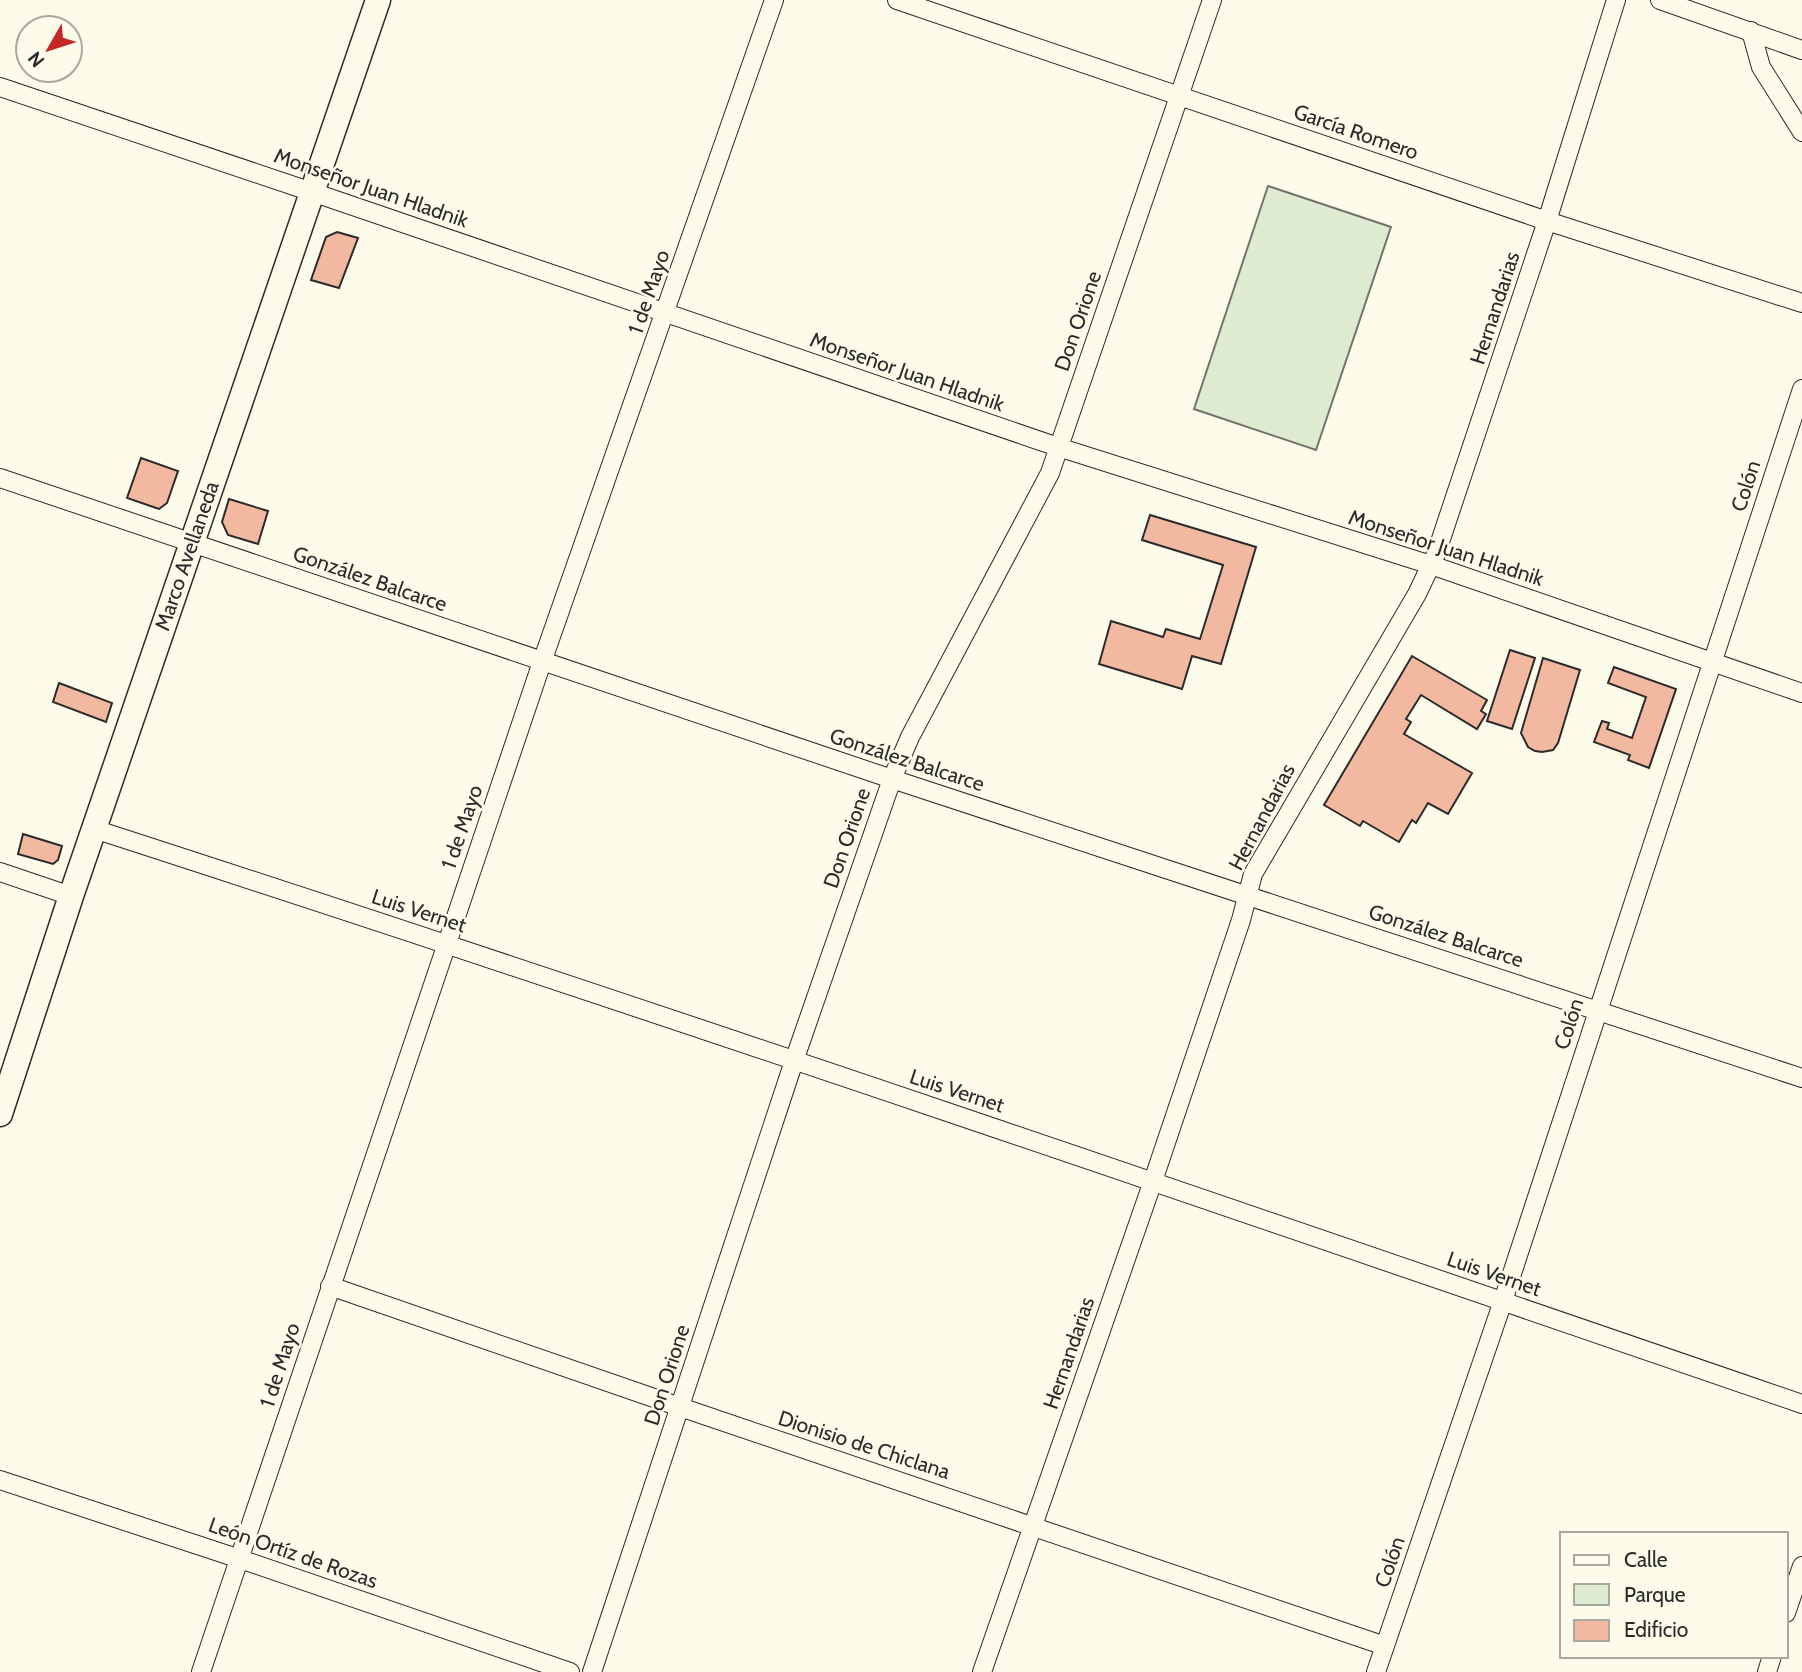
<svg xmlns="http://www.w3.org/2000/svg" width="1802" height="1672" viewBox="0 0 1802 1672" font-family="Cabin,sans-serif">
<rect width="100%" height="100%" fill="#fdfbea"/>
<path fill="#deebd1" stroke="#74746e" stroke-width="2" d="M1268,186l123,41 -75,223 -122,-41z"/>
<path fill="#f2b8a0" stroke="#2b2b2b" stroke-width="2" d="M337,232l21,6 -19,50 -28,-8 15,-43z
M141,458l37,13 -11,32 -8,6 -32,-11z
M229,499l39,12 -10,33 -30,-9 -6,-13z
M1150,515l106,32 -35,117 -29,-8 -10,33 -83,-25 12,-43 52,16 3,-8 34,10 23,-74 -81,-25z
M1510,650l25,8 -23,71 -25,-8z
M1412,656l75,44 -6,11 5,3 -9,15 -56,-34 -15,24 5,3 -7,12 68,39 -24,41 -20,-11 -12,20 -4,-3 -13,22 -36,-21 -3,5 -36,-21z
M1543,658l37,12 -22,73 -5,7 -11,2 -7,-1 -7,-4 -7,-14z
M1614,667l62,22 -27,79 -21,-8 2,-5 -36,-13 8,-21 7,2 -2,6 25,9 14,-41 -38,-14z
M59,683l53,20 -6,19 -53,-20z
M23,834l39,12 -4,14 -5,4 -35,-10z"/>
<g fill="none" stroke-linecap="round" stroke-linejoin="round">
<defs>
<path id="street" d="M897,0l650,221 255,82
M1660,0l142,50
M1751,31l10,36 41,65
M0,87l312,105 746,255 373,118 371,128
M0,478l892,301 910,299
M94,829c572,185 1140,380 1708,575
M0,872l71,24
M330,1286l350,121 705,239
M0,1480l240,79 330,113
M1786,1613l16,-47
M201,1672l341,-1010 232,-662
M592,1672l202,-611 98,-282 18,-42 140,-264 162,-473
M982,1672l171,-491 88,-261 12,-46 164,-280 19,-40 111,-333 69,-221
M1376,1672l127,-371 299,-912
M1767,1672l5,-16"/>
<path id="secondary" d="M0,1114l71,-218 307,-896"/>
</defs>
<use href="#street" stroke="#2b2b2b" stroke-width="20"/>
<use href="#secondary" stroke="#2b2b2b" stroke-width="27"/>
<use href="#street" stroke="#fdfbea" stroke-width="18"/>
<use href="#secondary" stroke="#fdfbea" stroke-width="24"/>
</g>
<g text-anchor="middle" stroke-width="5" stroke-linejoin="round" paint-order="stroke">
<g font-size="21" fill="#2b2b2b" stroke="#fdfbea">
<text transform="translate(1356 132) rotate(19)" y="7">García Romero</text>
<text transform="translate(371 188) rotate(19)" y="7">Monseñor Juan Hladnik</text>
<text transform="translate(649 292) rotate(-71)" y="7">1 de Mayo</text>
<text transform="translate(1495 308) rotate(-72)" y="7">Hernandarias</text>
<text transform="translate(1078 321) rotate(-71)" y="7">Don Orione</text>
<text transform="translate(907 372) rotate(19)" y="7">Monseñor Juan Hladnik</text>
<text transform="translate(1746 486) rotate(-72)" y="7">Colón</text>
<text transform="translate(1446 548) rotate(18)" y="7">Monseñor Juan Hladnik</text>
<text transform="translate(187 556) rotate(-71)" y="7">Marco Avellaneda</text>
<text transform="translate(370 579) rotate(19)" y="7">González Balcarce</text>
<text transform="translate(907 760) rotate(18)" y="7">González Balcarce</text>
<text transform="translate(1262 817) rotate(-62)" y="7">Hernandarias</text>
<text transform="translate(462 827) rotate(-71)" y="7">1 de Mayo</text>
<text transform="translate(847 838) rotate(-71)" y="7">Don Orione</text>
<text transform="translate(419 911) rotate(18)" y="7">Luis Vernet</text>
<text transform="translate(1446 936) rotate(18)" y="7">González Balcarce</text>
<text transform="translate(1569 1024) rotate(-72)" y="7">Colón</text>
<text transform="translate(957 1091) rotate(18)" y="7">Luis Vernet</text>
<text transform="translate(1494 1274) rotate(19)" y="7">Luis Vernet</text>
<text transform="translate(1069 1353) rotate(-71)" y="7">Hernandarias</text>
<text transform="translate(280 1365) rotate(-72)" y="7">1 de Mayo</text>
<text transform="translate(667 1375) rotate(-72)" y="7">Don Orione</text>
<text transform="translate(864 1445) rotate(18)" y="7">Dionisio de Chiclana</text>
<text transform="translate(293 1553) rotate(19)" y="7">León Ortíz de Rozas</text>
<text transform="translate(1390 1562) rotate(-71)" y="7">Colón</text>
</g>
</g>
<rect x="1560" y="1532" width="228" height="126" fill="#fdfbea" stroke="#a9a89e" stroke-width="2"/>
<rect x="1574" y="1555" width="35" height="10" fill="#fdfbea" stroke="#a9a89e" stroke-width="2"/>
<text x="1624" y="1567" font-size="21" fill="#2b2b2b">Calle</text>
<rect x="1574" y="1584" width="35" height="21" fill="#deebd1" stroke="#a9a89e" stroke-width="2"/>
<text x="1624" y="1602" font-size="21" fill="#2b2b2b">Parque</text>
<rect x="1574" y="1620" width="35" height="21" fill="#f2b8a0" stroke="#a9a89e" stroke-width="2"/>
<text x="1624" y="1637" font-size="21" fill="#2b2b2b">Edificio</text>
<g transform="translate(49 49) rotate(231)"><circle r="33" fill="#fdfbea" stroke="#a9a89e" stroke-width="2"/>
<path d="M0-5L12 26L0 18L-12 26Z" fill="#c62828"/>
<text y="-10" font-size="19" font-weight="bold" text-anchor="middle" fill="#2b2b2b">N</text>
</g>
</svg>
